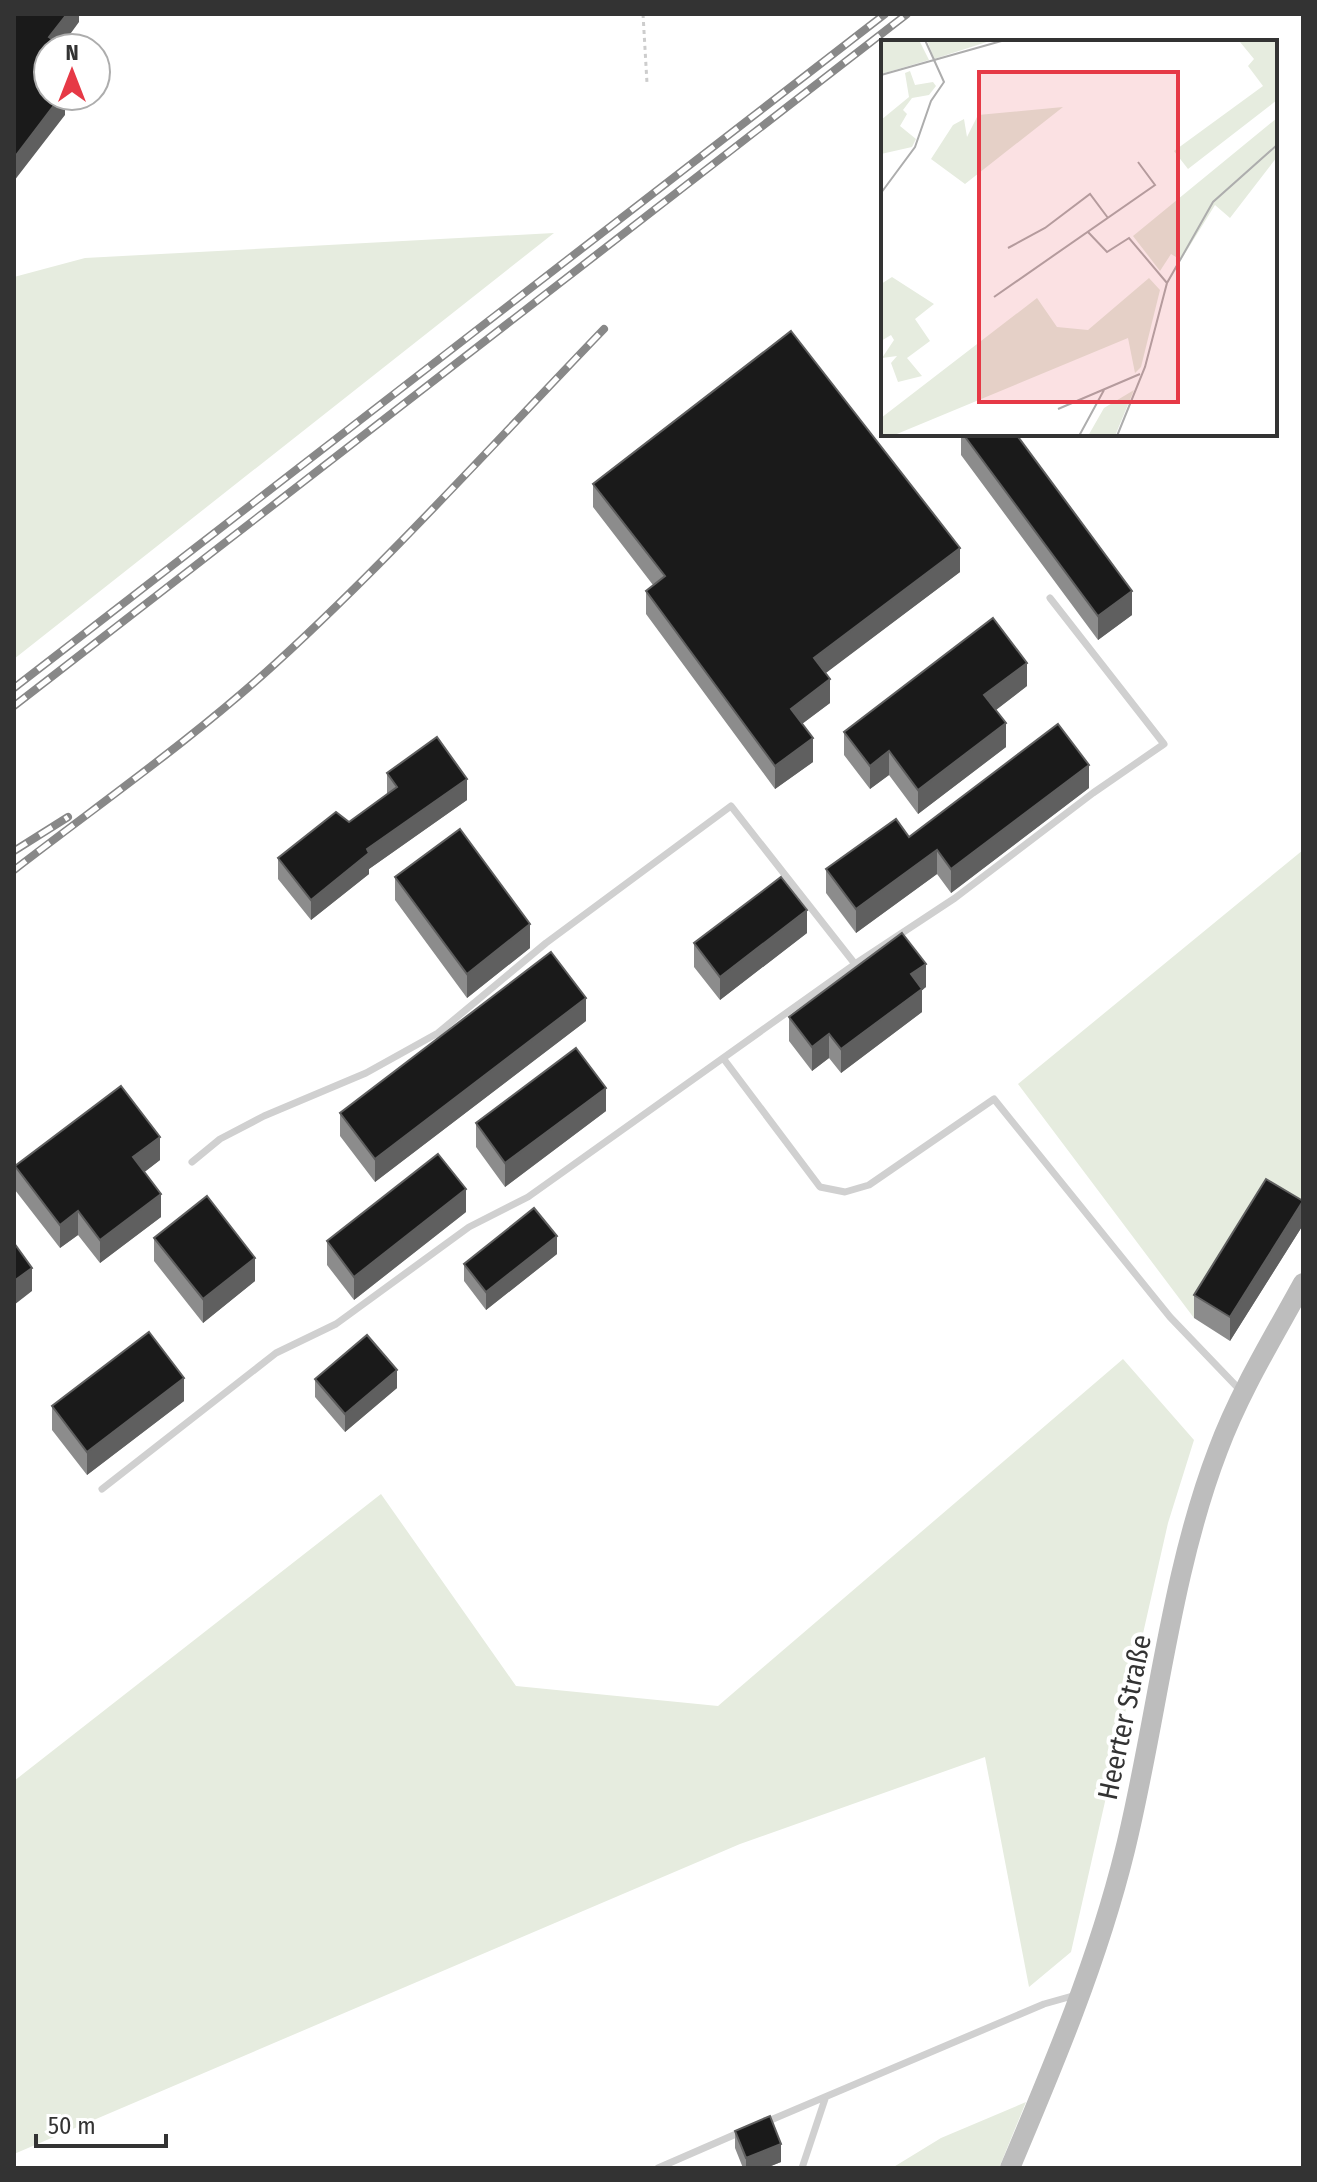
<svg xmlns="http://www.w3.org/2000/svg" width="1317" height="2182" viewBox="0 0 1317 2182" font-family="'Fira Sans Condensed',sans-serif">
<rect width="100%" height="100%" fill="#fff"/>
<path fill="#e6ecdf" d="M554,233l-540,426v-382l71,-19z
M1303,850v375l-37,-22 -72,115 -176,-234z
M1123,1359l71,81 -26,83 -97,429 -42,35 -44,-230 -245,87 -726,310v-373l367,-287 135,192 202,20z
M1026,2102l-27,66h-107l49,-30z"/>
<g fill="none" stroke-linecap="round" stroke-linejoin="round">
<path stroke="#cdcdcd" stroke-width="3" stroke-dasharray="4 4" stroke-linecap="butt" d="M643,14l4,69"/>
<path stroke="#d0d0d0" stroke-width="7" d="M723,1058l97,129 25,5 24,-7 125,-86 176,218 70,73
M192,1162l28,-23 44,-23 102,-43 72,-40 108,-90 185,-137 124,158
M102,1489l174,-136 60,-29 133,-97 59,-30 327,-233 100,-66 138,-105 71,-49 -114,-146
M766,2122l278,-118 32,-9
M658,2168l85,-37
M802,2168l23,-69"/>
<path stroke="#bdbdbd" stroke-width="20" d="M1010,2168c44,-104 88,-208 115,-318 32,-130 45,-275 93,-400 22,-59 55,-112 85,-167"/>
<defs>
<path id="rail" d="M14,688l871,-674
M14,706l893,-692
M14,851l54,-34
M14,870c88,-68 180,-132 262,-207 115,-105 220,-222 328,-334"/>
</defs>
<use href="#rail" stroke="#888" stroke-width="8"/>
<use href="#rail" stroke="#fff" stroke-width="5" stroke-dasharray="15" stroke-linecap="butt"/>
</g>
<path fill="#8c8c8c" d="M961,434h55l116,181 -34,25 -137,-185z
M593,484l367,88 -135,101 5,30 -28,21 11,38 -38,27 -129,-175v-23l7,-6 -60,-78z
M1027,686l-31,24 10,37 -88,67 -29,-39 -19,14 -26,-34v-23z
M387,773l80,27 -98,69v5l-58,46 -33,-41v-21l71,-36 38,-28z
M1089,788l-138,105 -14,-19 -81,59 -30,-40v-24l83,-32z
M395,877l135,71 -63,50 -72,-98z
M807,933l-87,67 -26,-33v-24z
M926,987l-4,3v22l-81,61 -12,-15 -17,13 -23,-30v-24z
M586,1021l-211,161 -35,-46v-23z
M606,1111l-101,76 -29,-40v-24z
M160,1160l-16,12 17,45 -61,46 -22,-28 -18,13 -45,-58v-24z
M466,1212l-112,88 -27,-35v-24z
M1303,1225l-73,116 -36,-23v-23z
M154,1238l101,43 -52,42 -49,-62z
M557,1254l-71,56 -22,-29v-17z
M315,1379l82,9 -52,44 -30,-35z
M184,1401l-97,74 -35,-45v-24z
M735,2131l46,31 -15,6h-23l-8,-20z"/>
<path fill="#5f5f5f" d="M67,14h12v8l-19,26h-11v-11z
M48,61v23l-9,-12z
M61,96h4v19l-51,66v-23z
M960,548v24l-146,110v-24z
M1132,591v24l-34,25v-24z
M1027,663v23l-43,33v-24z
M830,679v24l-39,29v-23z
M1006,723v24l-88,67v-24z
M813,738v24l-38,27v-23z
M889,751v24l-19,14v-23z
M1089,765v23l-138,105v-24z
M467,779v21l-98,69v5l-58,46v-20l56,-51z
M937,850v24l-81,59v-24z
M807,910v23l-87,67v-23z
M530,924v24l-63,50v-24z
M926,964v23l-4,3v22l-81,61v-24l70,-75z
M586,998v23l-211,161v-23z
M829,1034v24l-17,13v-24z
M606,1088v23l-101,76v-24z
M160,1137v23l-27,21v-24z
M466,1189v23l-112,88v-23z
M161,1194v23l-61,46v-23z
M1303,1201v24l-73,116v-24z
M78,1211v24l-18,13v-23z
M557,1236v18l-71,56v-18z
M255,1258v23l-52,42v-24z
M32,1268v23l-18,14v-24z
M397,1370v18l-52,44v-18z
M184,1378v23l-97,74v-23z
M781,2144v18l-15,6h-20v-10z"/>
<path fill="#1a1a1a" stroke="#5f5f5f" stroke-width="2" d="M14,14h53l-18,23 11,8 -2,3h-10v13l-9,11 9,7v17h13l-47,62z
M791,331l169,217 -146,110 16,21 -39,30 22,29 -38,28 -129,-175 19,-15 -72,-92z
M963,434h53l116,157 -34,25z
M993,618l34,45 -43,32 22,28 -88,67 -29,-39 -19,15 -26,-34z
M1058,724l31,41 -138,104 -14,-19 -81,59 -30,-40 70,-50 13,18z
M437,737l30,42 -100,70 2,4 -58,47 -33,-42 58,-46 13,10 48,-35 -10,-14z
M460,829l70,95 -63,50 -72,-97z
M781,877l26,33 -87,67 -26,-34z
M902,933l24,31 -15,10 11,15 -81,60 -12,-15 -17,13 -23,-30z
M551,952l35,46 -211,161 -35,-46z
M576,1048l30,40 -101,75 -29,-40z
M121,1086l39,51 -27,20 28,37 -61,46 -22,-29 -18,14 -45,-59z
M438,1154l28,35 -112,88 -27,-36z
M1266,1179l37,22 -73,116 -36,-22z
M207,1196l48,62 -52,41 -49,-61z
M534,1208l23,28 -71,56 -22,-28z
M14,1243l18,25 -18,13z
M149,1332l35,46 -97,74 -35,-46z
M367,1335l30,35 -52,44 -30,-35z
M770,2116l11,28 -35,14 -11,-27z"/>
<g text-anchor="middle" stroke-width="8" stroke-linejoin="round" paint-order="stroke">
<g font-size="28" fill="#333" stroke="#fff">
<text transform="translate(1124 1717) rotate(-78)" y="10">Heerter Straße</text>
</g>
</g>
<g transform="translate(881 40)">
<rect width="396" height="396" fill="#fff"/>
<path d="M0,0h38l10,20 -48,14zM46,0h66l-59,19zM346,0h50v60l-89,69 -14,-18 89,-65 -15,-20 6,-7 -14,-17zM29,31l5,14 18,-3 3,4 -7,9 -17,3 -9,12 4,4 -7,12 16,13 -4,8 -31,7v-34l28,-23 -4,-24zM182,67l-98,77 -34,-25 22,-34 11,-6 3,18 11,-22zM396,78v39l-47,61 -15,-13 -34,55 -10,-6 -11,17 -27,-35zM11,237l42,27 -19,15 15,22 -23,17 15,18 -24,6 -7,-19 6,-7 -15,2 12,-18 -3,-5 -10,6v-57zM268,238l11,12 -19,77 -6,6 -7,-35 -236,98h-11v-18l156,-120 20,29 31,3zM253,350l-19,46h-27l16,-28z" fill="#e6ecdf"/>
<path fill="none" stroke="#adadad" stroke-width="2" d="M0,35l124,-35M0,153l34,-46 16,-46 13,-19 -19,-42M207,192l19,20 22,-14 38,45M127,208l37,-20 45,-34 18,24M113,257l161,-112 -17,-23M177,369l82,-35M198,396l25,-46M236,396l28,-69 22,-84 46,-81 64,-57"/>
<path fill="#e63946" fill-opacity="0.15" stroke="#e63946" stroke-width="4" d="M98,32h199v330h-199z"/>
<rect width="396" height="396" fill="none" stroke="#333" stroke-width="4"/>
</g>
<rect width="1317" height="2182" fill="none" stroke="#333333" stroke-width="32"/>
<g transform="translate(72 72)"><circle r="38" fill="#ffffff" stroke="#adadad" stroke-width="2"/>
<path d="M0-6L14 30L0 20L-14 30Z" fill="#e63946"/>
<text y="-12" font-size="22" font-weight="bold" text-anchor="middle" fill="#333333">N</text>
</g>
<path d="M36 2134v12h130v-12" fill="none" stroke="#333333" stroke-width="4"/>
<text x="48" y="2134" font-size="24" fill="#333333" stroke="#ffffff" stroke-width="6" paint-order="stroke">50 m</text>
</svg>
